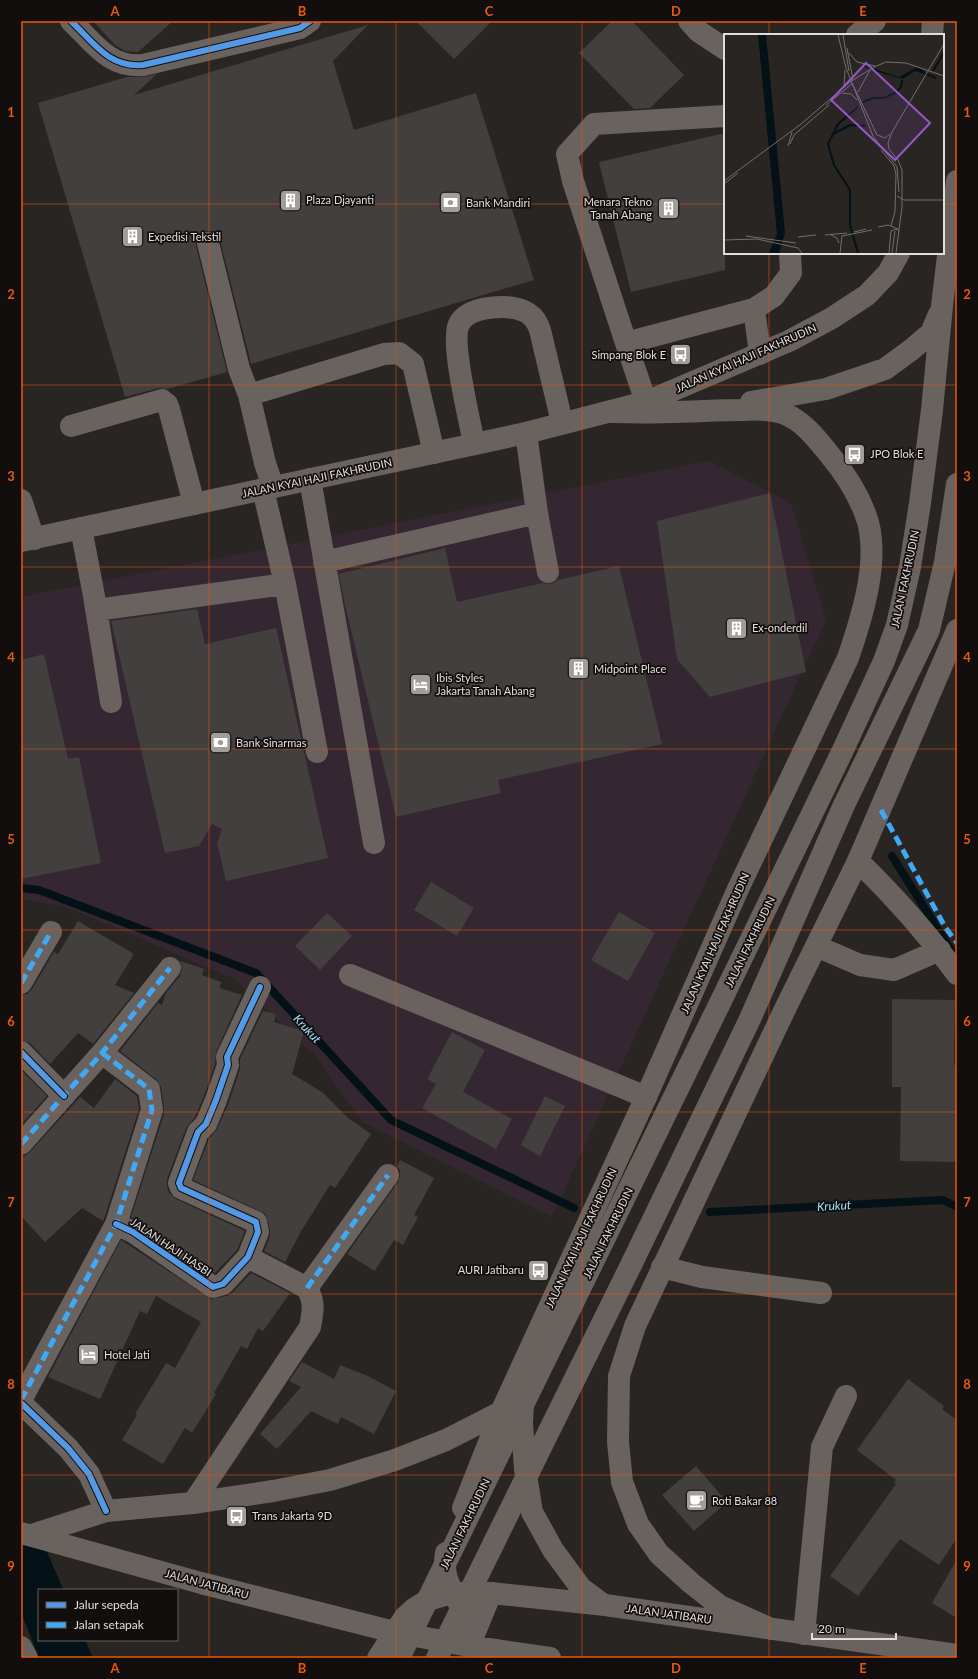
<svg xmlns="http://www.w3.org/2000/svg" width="978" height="1679" viewBox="0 0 978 1679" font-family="Lato,sans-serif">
<rect width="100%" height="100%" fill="#292523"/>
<path fill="#342731" d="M709,461l82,42 35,117 -274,597 -190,-95 -48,-68 -80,-75 -167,-72 -46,-8v-302z"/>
<path fill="#041117" d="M21,1604l18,6v30h46l8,18h-54l-18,-46z"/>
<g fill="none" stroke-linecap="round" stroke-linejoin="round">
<path stroke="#041117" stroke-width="8" d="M892,856l59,94
M21,888l18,2 217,83 135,147 183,88
M710,1212l233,-12 14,7"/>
<path stroke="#041117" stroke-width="50" d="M21,1555l18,41"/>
</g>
<path fill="#423f3e" d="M93,21h80l-35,31 -13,-1 -10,-6z
M416,21h76l-38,38z
M612,21h20l52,54 -34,33 -16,1 -55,-56z
M368,25l-35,36 21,69 122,-37 58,187 -283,84 -31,-124 -3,-5 -5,-4h-7l-5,3 -4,5v7l31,126 -60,17 -8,-1 -34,9 -87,-294 89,-26h16l14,-3 -23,21z
M725,133v137l-94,22 -32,-130z
M770,493l36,179 -96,25 -33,-38 -20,-138z
M445,548l12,54 86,-19 8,1 7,-4 61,-14 43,178 -164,36 3,13 -105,24 -51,-212 -6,-31z
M197,609l8,35 71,-16 52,230 -102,23 -9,-38 5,-14 -10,-5 -13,22 -34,7 -54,-232z
M44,654l24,105 11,-2 22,106 -80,16v-219z
M431,882l43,26 -17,28 -43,-26z
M619,912l36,21 -27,48 -37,-21z
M327,913l25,23 -32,34 -25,-24z
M78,921l56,33 -19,31 19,8 -41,51 -15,-11 -28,31 -20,-21 -9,-3v-45l6,-1 5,-5 22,-37 4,2z
M180,961l24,8 -2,6 19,7 -1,6 22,7 -26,57 -1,12 -11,32 -9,21 -9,11 -19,51v8l2,6 7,6 69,32 -8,19 -22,23 -75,-51 -9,-5 33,-103v-6l-3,-21 -4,-7 -37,-29 38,-48 4,2 4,-12 14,-17 2,-6z
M892,999l63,1 -1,65h3v97l-57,-1 1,-74h-9z
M263,1011l13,3 -2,8 30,9 -12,43 30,18 25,25 24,17 -36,54 -5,-3 -30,48 -15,29 -21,-11 6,-14v-7l-4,-16 -73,-34 16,-41 8,-10 11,-24 12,-36v-10z
M452,1032l33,18 -22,42 49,27 -16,30 -74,-41 14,-24 -9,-5z
M21,1070l26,26 -26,29z
M115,1079l22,17 2,13 -35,110 -1,2 -21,-13 -37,34 -24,-26v-60h4l5,-4 50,-55 14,11z
M545,1096l20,10 -25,50 -19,-11z
M400,1160l34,18 -20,37 4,2 -15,28 -9,-5 -19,31 -28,-17 51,-72 2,-6v-6l-3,-3z
M121,1240l90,59 16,-3 5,-3 19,-20 39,20 -27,38 -5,-3 -11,21 -6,-3 -27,47 2,1 -24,39 -7,-5 -22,36 -41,-24 15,-25 -2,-1 31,-51 9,5 26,-46 -45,-26 -9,18 -7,-3 -40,88 -52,-22z
M302,1362l32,17 6,-14 28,11 28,15 -22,43 -33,-17 -3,7 -27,-13 -34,38 -17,-15 41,-47 -12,-6z
M908,1379l36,27 -2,3 15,11v118l-18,27 -39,-26 -42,57 -28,-20 66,-92 -2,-1 2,-3 -39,-30z
M696,1466l31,36 -33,29 -32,-36z
M957,1559v59l-25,-15z"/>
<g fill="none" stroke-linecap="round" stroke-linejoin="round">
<path stroke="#69625e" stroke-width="22" d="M71,21c23,22 38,47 72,44l157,-37 10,-7
M689,21l9,10 27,18
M857,35l18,-14
M208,243l31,126 10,26 16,68 8,24
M754,309l20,-13 17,-23 -1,-20
M626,343l-53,-162 -6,-27 27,-30 131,-8
M249,395l135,-41 15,-1 14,11 21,89
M646,402l-20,-59 128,-34 6,45
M71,426l91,-26 5,4 2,5 25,95
M526,433l11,80 11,59
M474,444c-4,-23 -24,-102 -15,-120 7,-14 29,-17 44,-17 14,0 29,4 35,18 4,9 5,20 8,30 5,22 11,45 16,68
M310,479l64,364
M263,489l22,95 32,168
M21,500l13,39
M81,528l13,68 17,106
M324,562l213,-49
M96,610l189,-26
M858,861c36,35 69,72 99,113
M816,946l44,19 34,5 46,-20
M350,975l296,122
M21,983l30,-51
M21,1052l43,44
M21,1144l81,-91 68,-85
M116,1224l17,8 80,55 10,-3 25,-27 10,-25 -2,-10 -75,-34 -2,-5 19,-51 8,-8 10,-24 12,-35 -1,-8 33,-70
M662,1267l40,10 119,16
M307,1288l81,-113
M21,1400l95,-176 36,-114 -3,-21 -47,-36
M21,1403l47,45 21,26 17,37
M193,1503l117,-176c3,-15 5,-25 -3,-39l-59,-31
M804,1634l18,-187 24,-51"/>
<path stroke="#6a625e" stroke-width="22" d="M932,35l1,-14
M751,402l75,-13 59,-20 26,-19 20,-17 8,-19
M21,541l505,-108 120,-31 143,-61 43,-23 35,-23 21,-22 11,-20
M719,1005l124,-255 41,-89 13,-36 13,-58 10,-64 12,-93 10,-104 15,-125
M632,1263l118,-244 94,-214 85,-175 16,-68 12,-78
M523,1402l-1,21 3,46 7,43 21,38 28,38 23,17
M463,1508l38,-96 145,-315 92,-208 110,-231c14,-41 34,-102 17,-145 -8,-21 -21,-41 -36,-59 -12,-15 -26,-33 -44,-40 -14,-5 -28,-5 -42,-4 -26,0 -51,2 -76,2 -18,1 -36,0 -55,0
M21,1533l180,50 193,49 75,14 81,12
M32,1535l74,-24 87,-8 80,-12 57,-11 65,-20 51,-20 55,-28
M446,1553c-5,30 9,37 18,62 4,10 5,20 5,31
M771,1629l-51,-23 -29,-23 -32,-29 -21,-30 -16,-42 -4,-40 1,-66 16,-50 150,-317 73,-148 99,-231
M470,1644l21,-51
M21,1647l6,11
M378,1658l27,-41 10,-9 13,-8 24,-7h39l114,12 352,50"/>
<path stroke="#6a625e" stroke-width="22" d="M399,1658l320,-653
M437,1658l195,-395"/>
<path stroke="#3fa9f5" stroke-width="5" stroke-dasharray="10 5" stroke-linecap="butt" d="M881,810l64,117 12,16
M21,983l30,-51
M21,1144l81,-91 68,-85
M307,1288l81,-113
M21,1400l95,-176 36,-114 -3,-21 -47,-36"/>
<defs>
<path id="cycleway" d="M71,21c23,22 38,47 72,44l157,-37 10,-7
M21,1052l43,44
M116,1224l17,8 80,55 10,-3 25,-27 10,-25 -2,-10 -75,-34 -2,-5 19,-51 8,-8 10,-24 12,-35 -1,-8 33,-70
M21,1403l47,45 21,26 17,37"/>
</defs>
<use href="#cycleway" stroke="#110e0d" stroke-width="8"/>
<use href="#cycleway" stroke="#5399e6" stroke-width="6"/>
</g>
<path fill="none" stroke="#e8590c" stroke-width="1" stroke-opacity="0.55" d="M209,21v1637M396,21v1637M582,21v1637M769,21v14M21,204h704M943,204h14M769,253v1405M21,385h936M21,567h936M21,749h936M21,930h936M21,1112h936M21,1294h936M21,1475h936"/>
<defs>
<symbol id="building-square" viewBox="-11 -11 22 22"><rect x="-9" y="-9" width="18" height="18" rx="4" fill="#a19d9b" stroke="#110e0d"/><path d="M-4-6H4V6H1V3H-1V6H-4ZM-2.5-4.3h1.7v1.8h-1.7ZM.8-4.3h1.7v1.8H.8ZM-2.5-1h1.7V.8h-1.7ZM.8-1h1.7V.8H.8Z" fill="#fff"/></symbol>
<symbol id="bank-square" viewBox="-11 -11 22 22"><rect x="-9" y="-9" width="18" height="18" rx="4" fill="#a19d9b" stroke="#110e0d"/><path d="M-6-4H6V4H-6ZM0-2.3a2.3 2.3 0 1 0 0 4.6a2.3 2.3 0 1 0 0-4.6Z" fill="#fff"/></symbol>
<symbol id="bus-square" viewBox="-11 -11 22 22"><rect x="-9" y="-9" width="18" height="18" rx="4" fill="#a19d9b" stroke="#110e0d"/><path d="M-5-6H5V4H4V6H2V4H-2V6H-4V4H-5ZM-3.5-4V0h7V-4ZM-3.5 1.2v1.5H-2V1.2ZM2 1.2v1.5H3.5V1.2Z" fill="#fff"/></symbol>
<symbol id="hotel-square" viewBox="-11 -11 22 22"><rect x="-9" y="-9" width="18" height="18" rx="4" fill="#a19d9b" stroke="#110e0d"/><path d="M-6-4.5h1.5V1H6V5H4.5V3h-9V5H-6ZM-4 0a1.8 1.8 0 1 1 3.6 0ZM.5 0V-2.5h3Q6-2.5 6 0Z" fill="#fff"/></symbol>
<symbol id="cafe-square" viewBox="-11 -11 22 22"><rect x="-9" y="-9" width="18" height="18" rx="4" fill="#a19d9b" stroke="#110e0d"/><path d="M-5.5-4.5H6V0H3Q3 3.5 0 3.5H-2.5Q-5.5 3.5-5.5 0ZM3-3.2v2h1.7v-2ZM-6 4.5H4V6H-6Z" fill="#fff"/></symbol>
</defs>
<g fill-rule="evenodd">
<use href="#building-square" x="278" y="188" width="25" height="25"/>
<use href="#bank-square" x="438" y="190" width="25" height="25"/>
<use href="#building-square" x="656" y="196" width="25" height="25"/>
<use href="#building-square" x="120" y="224" width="25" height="25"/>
<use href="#bus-square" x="668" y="342" width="25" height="25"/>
<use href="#bus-square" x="842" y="442" width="25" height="25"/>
<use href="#building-square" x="724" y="616" width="25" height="25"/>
<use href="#building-square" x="566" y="656" width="25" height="25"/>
<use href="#hotel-square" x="408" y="672" width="25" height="25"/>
<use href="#bank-square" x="208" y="730" width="25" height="25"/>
<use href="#bus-square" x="526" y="1258" width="25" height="25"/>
<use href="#hotel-square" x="76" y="1342" width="25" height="25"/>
<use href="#cafe-square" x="684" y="1488" width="25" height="25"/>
<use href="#bus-square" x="224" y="1504" width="25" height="25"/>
</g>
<g text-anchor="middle" stroke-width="3.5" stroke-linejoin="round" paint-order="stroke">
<g font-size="11" fill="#e2dddb" stroke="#110e0d" text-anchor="start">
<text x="306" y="204">Plaza Djayanti</text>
<text x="652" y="206" text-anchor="end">Menara Tekno<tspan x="652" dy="13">Tanah Abang</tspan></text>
<text x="466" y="207">Bank Mandiri</text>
<text x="148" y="241">Expedisi Tekstil</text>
<text x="666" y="359" text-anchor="end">Simpang Blok E</text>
<text x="870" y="458">JPO Blok E</text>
<text x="752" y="632">Ex-onderdil</text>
<text x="594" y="673">Midpoint Place</text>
<text x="436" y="682">Ibis Styles<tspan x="436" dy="13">Jakarta Tanah Abang</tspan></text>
<text x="236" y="747">Bank Sinarmas</text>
<text x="524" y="1274" text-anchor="end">AURI Jatibaru</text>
<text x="104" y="1359">Hotel Jati</text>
<text x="712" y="1505">Roti Bakar 88</text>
<text x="252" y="1520">Trans Jakarta 9D</text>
</g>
<g font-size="11" fill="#e2dddb" stroke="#110e0d">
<text transform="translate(746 358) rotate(-24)" y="4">JALAN KYAI HAJI FAKHRUDIN</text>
<text transform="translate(317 478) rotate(-12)" y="4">JALAN KYAI HAJI FAKHRUDIN</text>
<text transform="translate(905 579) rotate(-78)" y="4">JALAN FAKHRUDIN</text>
<text transform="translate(750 942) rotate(-64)" y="4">JALAN FAKHRUDIN</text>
<text transform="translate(715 943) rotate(-66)" y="4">JALAN KYAI HAJI FAKHRUDIN</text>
<text transform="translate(608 1233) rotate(-64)" y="4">JALAN FAKHRUDIN</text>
<text transform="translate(581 1238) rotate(-65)" y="4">JALAN KYAI HAJI FAKHRUDIN</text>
<text transform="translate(171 1247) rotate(34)" y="4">JALAN HAJI HASBI</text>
<text transform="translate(465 1524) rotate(-64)" y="4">JALAN FAKHRUDIN</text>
<text transform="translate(207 1584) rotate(15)" y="4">JALAN JATIBARU</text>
<text transform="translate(669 1614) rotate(8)" y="4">JALAN JATIBARU</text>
</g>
<g font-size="12" font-style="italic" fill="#99e2fe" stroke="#110e0d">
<text transform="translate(307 1029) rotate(47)" y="4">Krukut</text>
<text transform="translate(834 1206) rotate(-3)" y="4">Krukut</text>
</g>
</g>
<g transform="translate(724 34)">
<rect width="220" height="220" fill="#292523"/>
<path d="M34,1h8l19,198 -6,20h-10l8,-19zM193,33l7,4 -2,2 -7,-2 -12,8 -28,-8 2,-1 22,7z" fill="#041117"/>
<path fill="none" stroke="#041117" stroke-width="2" d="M140,32l14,5M196,37l16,7M209,37l11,-19M139,68l10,-4h11l11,-5 6,-6 1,-7M109,100l17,-9 15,1M134,219l-8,-28v-35l-16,-25 -6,-21 10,-20 20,-17"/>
<path fill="none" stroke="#736f6d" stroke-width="1" d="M114,1l8,33 27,68 24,31 2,25M119,1l6,36M123,14l6,32M125,19l8,9 18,4M128,49l25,52 8,3 5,-4M120,52l1,-16M134,58l12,-22M118,59l9,1 6,6M102,71l27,-22M66,110l4,-9 35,-30M64,112l4,-14M157,116l13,16 2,8 -1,37 -4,15M0,147l77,-57 49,-42 24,-15 12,-5 20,1 38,13M0,150l14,-11M173,162l7,4h40M154,193l10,-2 10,4M130,198l12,-3M101,201l22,-2M107,201l6,3 2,5M22,202l50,7M74,203l18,-2M0,206l33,-1 41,9 4,5M116,219l2,-17 30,-6M165,219l2,-22 5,-2 3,2M168,219l3,-22M172,219l6,-46v-37l-4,-10 -9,-11 -1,-6 4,-11 52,-88"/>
<path fill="#9558c6" fill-opacity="0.15" stroke="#9558c6" stroke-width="2" d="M142,29l64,60 -35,37 -64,-60z"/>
<rect width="220" height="220" fill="none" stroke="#e2dddb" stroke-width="2"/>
</g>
<rect width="978" height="1679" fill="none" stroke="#110e0d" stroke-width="44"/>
<rect x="38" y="1589" width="140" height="52" fill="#110e0d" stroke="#65615f"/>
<rect x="46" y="1602" width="20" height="6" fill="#5399e6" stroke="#65615f"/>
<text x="74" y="1609" font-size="12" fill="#e2dddb">Jalur sepeda</text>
<rect x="46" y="1622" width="20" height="6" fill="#3fa9f5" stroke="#65615f"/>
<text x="74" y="1629" font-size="12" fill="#e2dddb">Jalan setapak</text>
<path d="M812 1633v6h84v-6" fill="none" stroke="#e2dddb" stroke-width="2"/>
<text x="818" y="1633" font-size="12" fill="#e2dddb" stroke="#110e0d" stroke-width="3" paint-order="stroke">20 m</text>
<rect x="22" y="22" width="934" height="1635" fill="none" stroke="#e8590c" stroke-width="1.5"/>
<g font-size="13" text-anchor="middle" font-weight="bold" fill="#e8590c">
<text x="115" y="16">A</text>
<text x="302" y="16">B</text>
<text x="489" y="16">C</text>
<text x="676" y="16">D</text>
<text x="863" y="16">E</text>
<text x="11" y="117">1</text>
<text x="967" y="117">1</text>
<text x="11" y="299">2</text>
<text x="967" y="299">2</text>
<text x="11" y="481">3</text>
<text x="967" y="481">3</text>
<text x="11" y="662">4</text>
<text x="967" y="662">4</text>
<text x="11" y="844">5</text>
<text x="967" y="844">5</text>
<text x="11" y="1026">6</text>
<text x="967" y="1026">6</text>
<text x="11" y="1207">7</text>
<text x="967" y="1207">7</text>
<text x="11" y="1389">8</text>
<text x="967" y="1389">8</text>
<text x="11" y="1571">9</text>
<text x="967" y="1571">9</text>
<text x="115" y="1673">A</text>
<text x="302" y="1673">B</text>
<text x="489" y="1673">C</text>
<text x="676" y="1673">D</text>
<text x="863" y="1673">E</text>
</g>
</svg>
